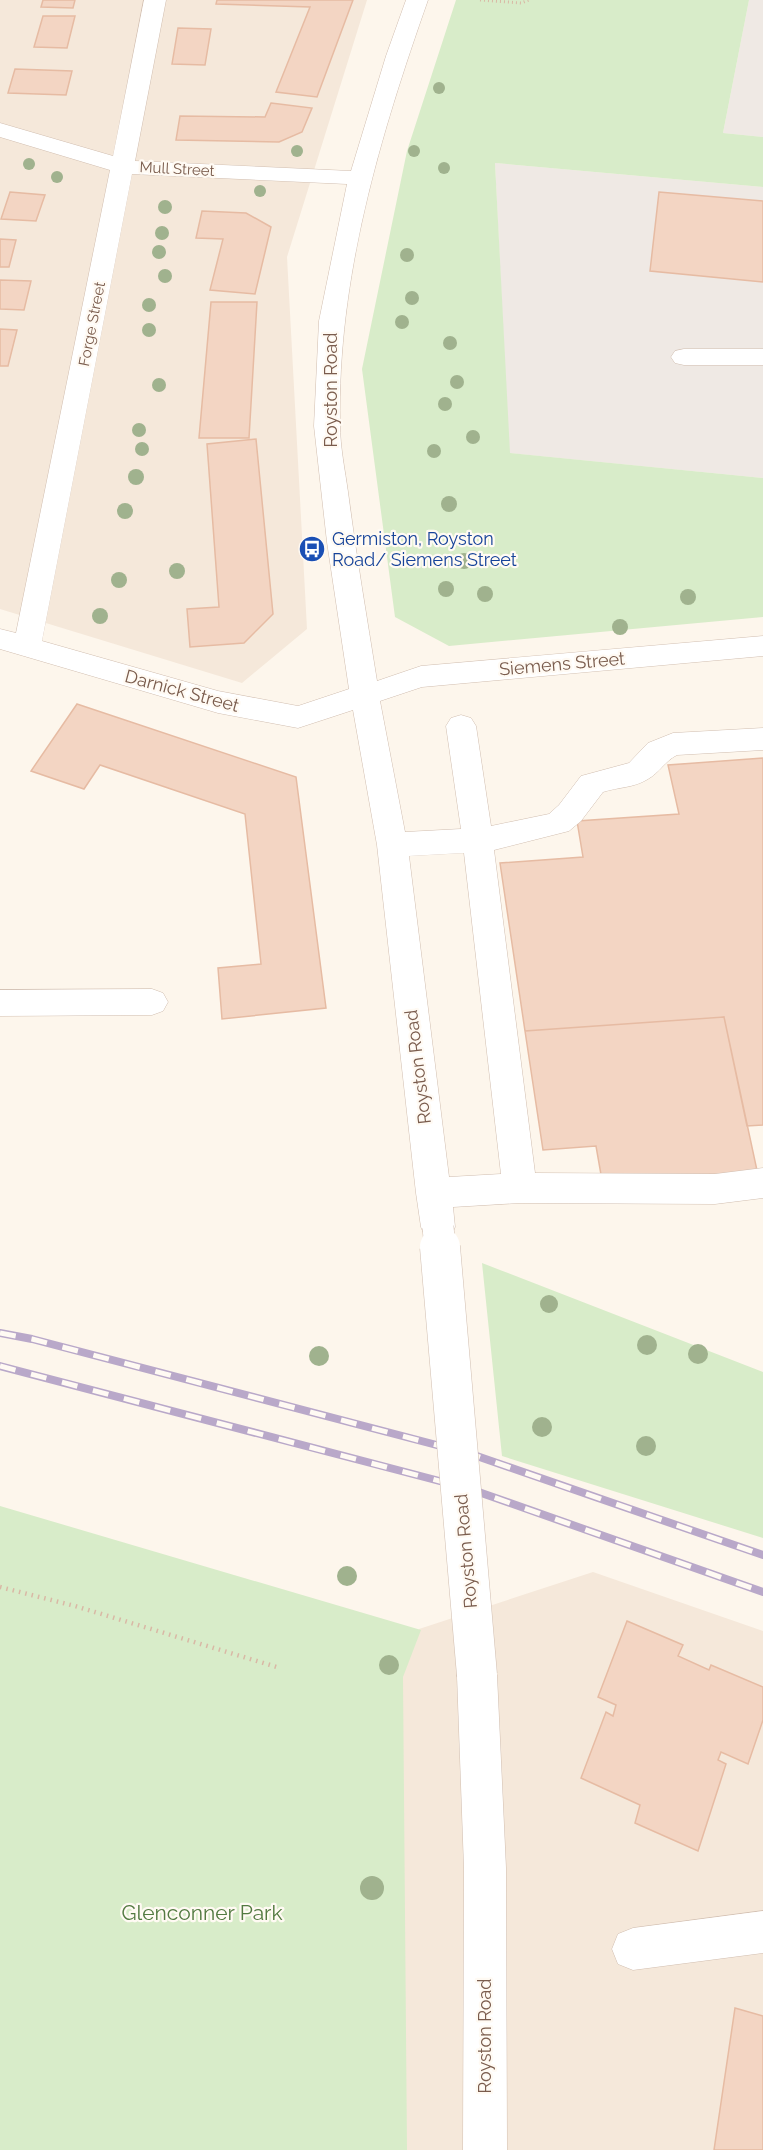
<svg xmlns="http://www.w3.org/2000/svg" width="763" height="2150" viewBox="0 0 763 2150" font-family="Raleway,sans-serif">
<rect width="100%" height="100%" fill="#fdf6ec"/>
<path fill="#f5e8da" d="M0,0h367l-80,257 20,372 -65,54 -242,-74z
M593,1572l170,59v519h-359l-4,-474 19,-47z"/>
<path fill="#efe9e4" d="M749,0h14v137l-40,-4z
M495,163l268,24v291l-254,-25z"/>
<path fill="#d8ecc9" d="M456,0h293l-26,133 40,4v50l-268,-24 15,290 253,25v139l-314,29 -54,-29 -33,-248 45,-218z
M482,1263l281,109v166l-261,-82z
M0,1506l421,124 -18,47 4,473h-407z"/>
<path fill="#f3d5c3" stroke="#e6bba3" stroke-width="1.5" d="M43,0h32l-2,8 -32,-1z
M217,0h136l-36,97 -41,-5 34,-85 -94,-3z
M43,16h32l-8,32 -33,-1z
M178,28l33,1 -6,36 -33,-1z
M15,69l57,2 -6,24 -58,-2z
M271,103l41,5 -10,24 -23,10 -103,-2 4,-24 85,1z
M10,192l35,3 -9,26 -35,-2z
M659,192l104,9v81l-113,-11z
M202,211l44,2 25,14 -16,67 -45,-4 13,-51 -27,-1z
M0,239l16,1 -7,27h-9z
M0,280l31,1 -7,29 -24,-1z
M211,302h46l-8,136h-50z
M0,329l17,1 -9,36h-8z
M256,439l17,175 -29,29 -54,4 -3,-38 32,-2 -12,-163z
M77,704l219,73 30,231 -104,11 -4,-51 43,-4 -16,-150 -145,-49 -16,24 -53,-18z
M763,758v367l-16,1 -23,-109 -199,14 -25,-168 83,-6 -6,-36 102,-7 -11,-49z
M724,1017l34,158 -155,11 -7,-40 -53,4 -18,-119z
M627,1621l56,24 -5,11 31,14 2,-5 52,22v33l-15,44 -27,-12 -3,8 8,4 -28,87 -63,-28 5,-18 -59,-27 25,-66 7,4 3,-11 -18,-8z
M735,2008l28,8v134h-49z"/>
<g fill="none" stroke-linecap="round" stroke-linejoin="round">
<defs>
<path id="minor" d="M144,0h22l-31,161 216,10 35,-115 20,-56h22c-48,136 -91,279 -88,424 0,23 5,46 8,68 8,63 19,126 29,189l44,-15 342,-30v20l-341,31 -42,14 25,131 56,-3 -15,-103 5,-8 10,-3 10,3 5,8 15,100 58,-12 10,-9 22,-29 48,-13 19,-20 25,-10 90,-5v22l-86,5c-12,6 -18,18 -29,24 -14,9 -30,8 -45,13l-22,29 -12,10 -75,19 41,323 180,1 48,-6v30l-48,6 -195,-1 -67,4 2,20 -5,11 -12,4 -12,-4 -5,-11 -5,-34 -39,-348 -24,-135 -55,18 -80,-15 -218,-64v-20l16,4 94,-463 -110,-33v-14l113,33zM132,174l215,10 -28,137 -5,105 13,116 22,147 -51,17 -80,-15 -176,-50zM464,853l37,321 -52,3 -40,-321z
M684,349h79v16h-79l-9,-2 -4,-6 4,-6z
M152,989l11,4 5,9 -5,9 -11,4 -152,1v-26z
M477,1655l14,6 6,14 9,193 1,282h-44l1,-282 -7,-193 6,-14z
M763,1911v42l-130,17 -15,-6 -6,-15 6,-15 15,-6z"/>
</defs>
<use href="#minor" stroke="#d1beb0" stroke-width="1"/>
<path stroke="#d9b8a5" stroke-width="3" stroke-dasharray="1 3" stroke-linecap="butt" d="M480,0l41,3 8,-3"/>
<path stroke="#d9b8a5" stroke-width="4.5" stroke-dasharray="1.5 5" stroke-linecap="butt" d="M0,1587l75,19 205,62"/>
<use href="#minor" fill="#fff" fill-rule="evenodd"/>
<defs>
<path id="rail" d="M0,1333l32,6 439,115 292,101
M0,1366l470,123 293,103"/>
</defs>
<use href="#rail" stroke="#b9a8c9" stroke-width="8"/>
<use href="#rail" stroke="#fffaf3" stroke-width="5" stroke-dasharray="16" stroke-linecap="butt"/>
<defs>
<path id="minor-bridge-far1" d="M438,1227l2,21"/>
<path id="minor-bridge" d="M440,1247l37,428"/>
</defs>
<use href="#minor-bridge-far1" stroke="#d1beb0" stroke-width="32" stroke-linecap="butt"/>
<use href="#minor-bridge" stroke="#d1beb0" stroke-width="41" stroke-linecap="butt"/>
<use href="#minor-bridge-far1" stroke="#fff" stroke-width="31"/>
<use href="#minor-bridge" stroke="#fff" stroke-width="40"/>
</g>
<g fill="#a0b28e">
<circle cx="439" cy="88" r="6"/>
<circle cx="297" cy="151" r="6"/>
<circle cx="414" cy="151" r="6"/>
<circle cx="29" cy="164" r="6"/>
<circle cx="444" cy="168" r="6"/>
<circle cx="57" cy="177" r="6"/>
<circle cx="260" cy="191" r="6"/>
<circle cx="165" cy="207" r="7"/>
<circle cx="162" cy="233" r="7"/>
<circle cx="159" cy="252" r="7"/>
<circle cx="407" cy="255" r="7"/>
<circle cx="165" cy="276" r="7"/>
<circle cx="412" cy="298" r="7"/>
<circle cx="149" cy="305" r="7"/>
<circle cx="402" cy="322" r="7"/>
<circle cx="149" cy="330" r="7"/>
<circle cx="450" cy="343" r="7"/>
<circle cx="457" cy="382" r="7"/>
<circle cx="159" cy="385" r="7"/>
<circle cx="445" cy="404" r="7"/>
<circle cx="139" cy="430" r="7"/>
<circle cx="473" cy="437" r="7"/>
<circle cx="142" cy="449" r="7"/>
<circle cx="434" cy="451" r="7"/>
<circle cx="136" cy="477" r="8"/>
<circle cx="449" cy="504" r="8"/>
<circle cx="125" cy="511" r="8"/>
<circle cx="464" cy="561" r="8"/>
<circle cx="177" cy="571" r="8"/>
<circle cx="119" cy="580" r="8"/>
<circle cx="446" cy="589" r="8"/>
<circle cx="485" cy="594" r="8"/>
<circle cx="688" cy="597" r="8"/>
<circle cx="100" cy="616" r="8"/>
<circle cx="620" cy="627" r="8"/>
<circle cx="549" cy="1304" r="9"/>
<circle cx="647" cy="1345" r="10"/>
<circle cx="698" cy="1354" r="10"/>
<circle cx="319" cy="1356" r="10"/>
<circle cx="542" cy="1427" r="10"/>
<circle cx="646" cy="1446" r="10"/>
<circle cx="347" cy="1576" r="10"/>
<circle cx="389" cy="1665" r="10"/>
<circle cx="372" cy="1888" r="12"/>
</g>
<defs>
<symbol id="bus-disc" viewBox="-11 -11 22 22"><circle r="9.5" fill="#1a4fb4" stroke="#fffaf3"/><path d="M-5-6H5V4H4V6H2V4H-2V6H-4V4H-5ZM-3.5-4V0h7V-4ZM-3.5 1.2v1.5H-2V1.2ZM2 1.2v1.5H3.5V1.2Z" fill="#fff"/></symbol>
</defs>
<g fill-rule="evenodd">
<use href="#bus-disc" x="297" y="534" width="30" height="30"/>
</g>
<g text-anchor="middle" stroke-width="4.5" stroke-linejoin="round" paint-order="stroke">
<g font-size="15" fill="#7a5c4d" stroke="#fffaf3">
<text transform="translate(177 169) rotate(3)" y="5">Mull Street</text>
<text transform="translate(92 324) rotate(-79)" y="5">Forge Street</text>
</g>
<g font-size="18" fill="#7a5c4d" stroke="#fffaf3">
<text transform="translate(331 390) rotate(-90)" y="6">Royston Road</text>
<text transform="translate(562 664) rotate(-5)" y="6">Siemens Street</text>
<text transform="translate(182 691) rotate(15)" y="6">Darnick Street</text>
<text transform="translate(418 1067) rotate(-97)" y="6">Royston Road</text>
<text transform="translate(466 1551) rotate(-95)" y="6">Royston Road</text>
<text transform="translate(485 2036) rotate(-90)" y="6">Royston Road</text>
</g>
<g font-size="18" fill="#164399" stroke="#fffaf3" text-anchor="start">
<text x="332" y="545">Germiston, Royston<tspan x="332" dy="21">Road/ Siemens Street</tspan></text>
</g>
<g font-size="21" fill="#537a41" stroke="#fffaf3">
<text x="202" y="1920">Glenconner Park</text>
</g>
</g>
</svg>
